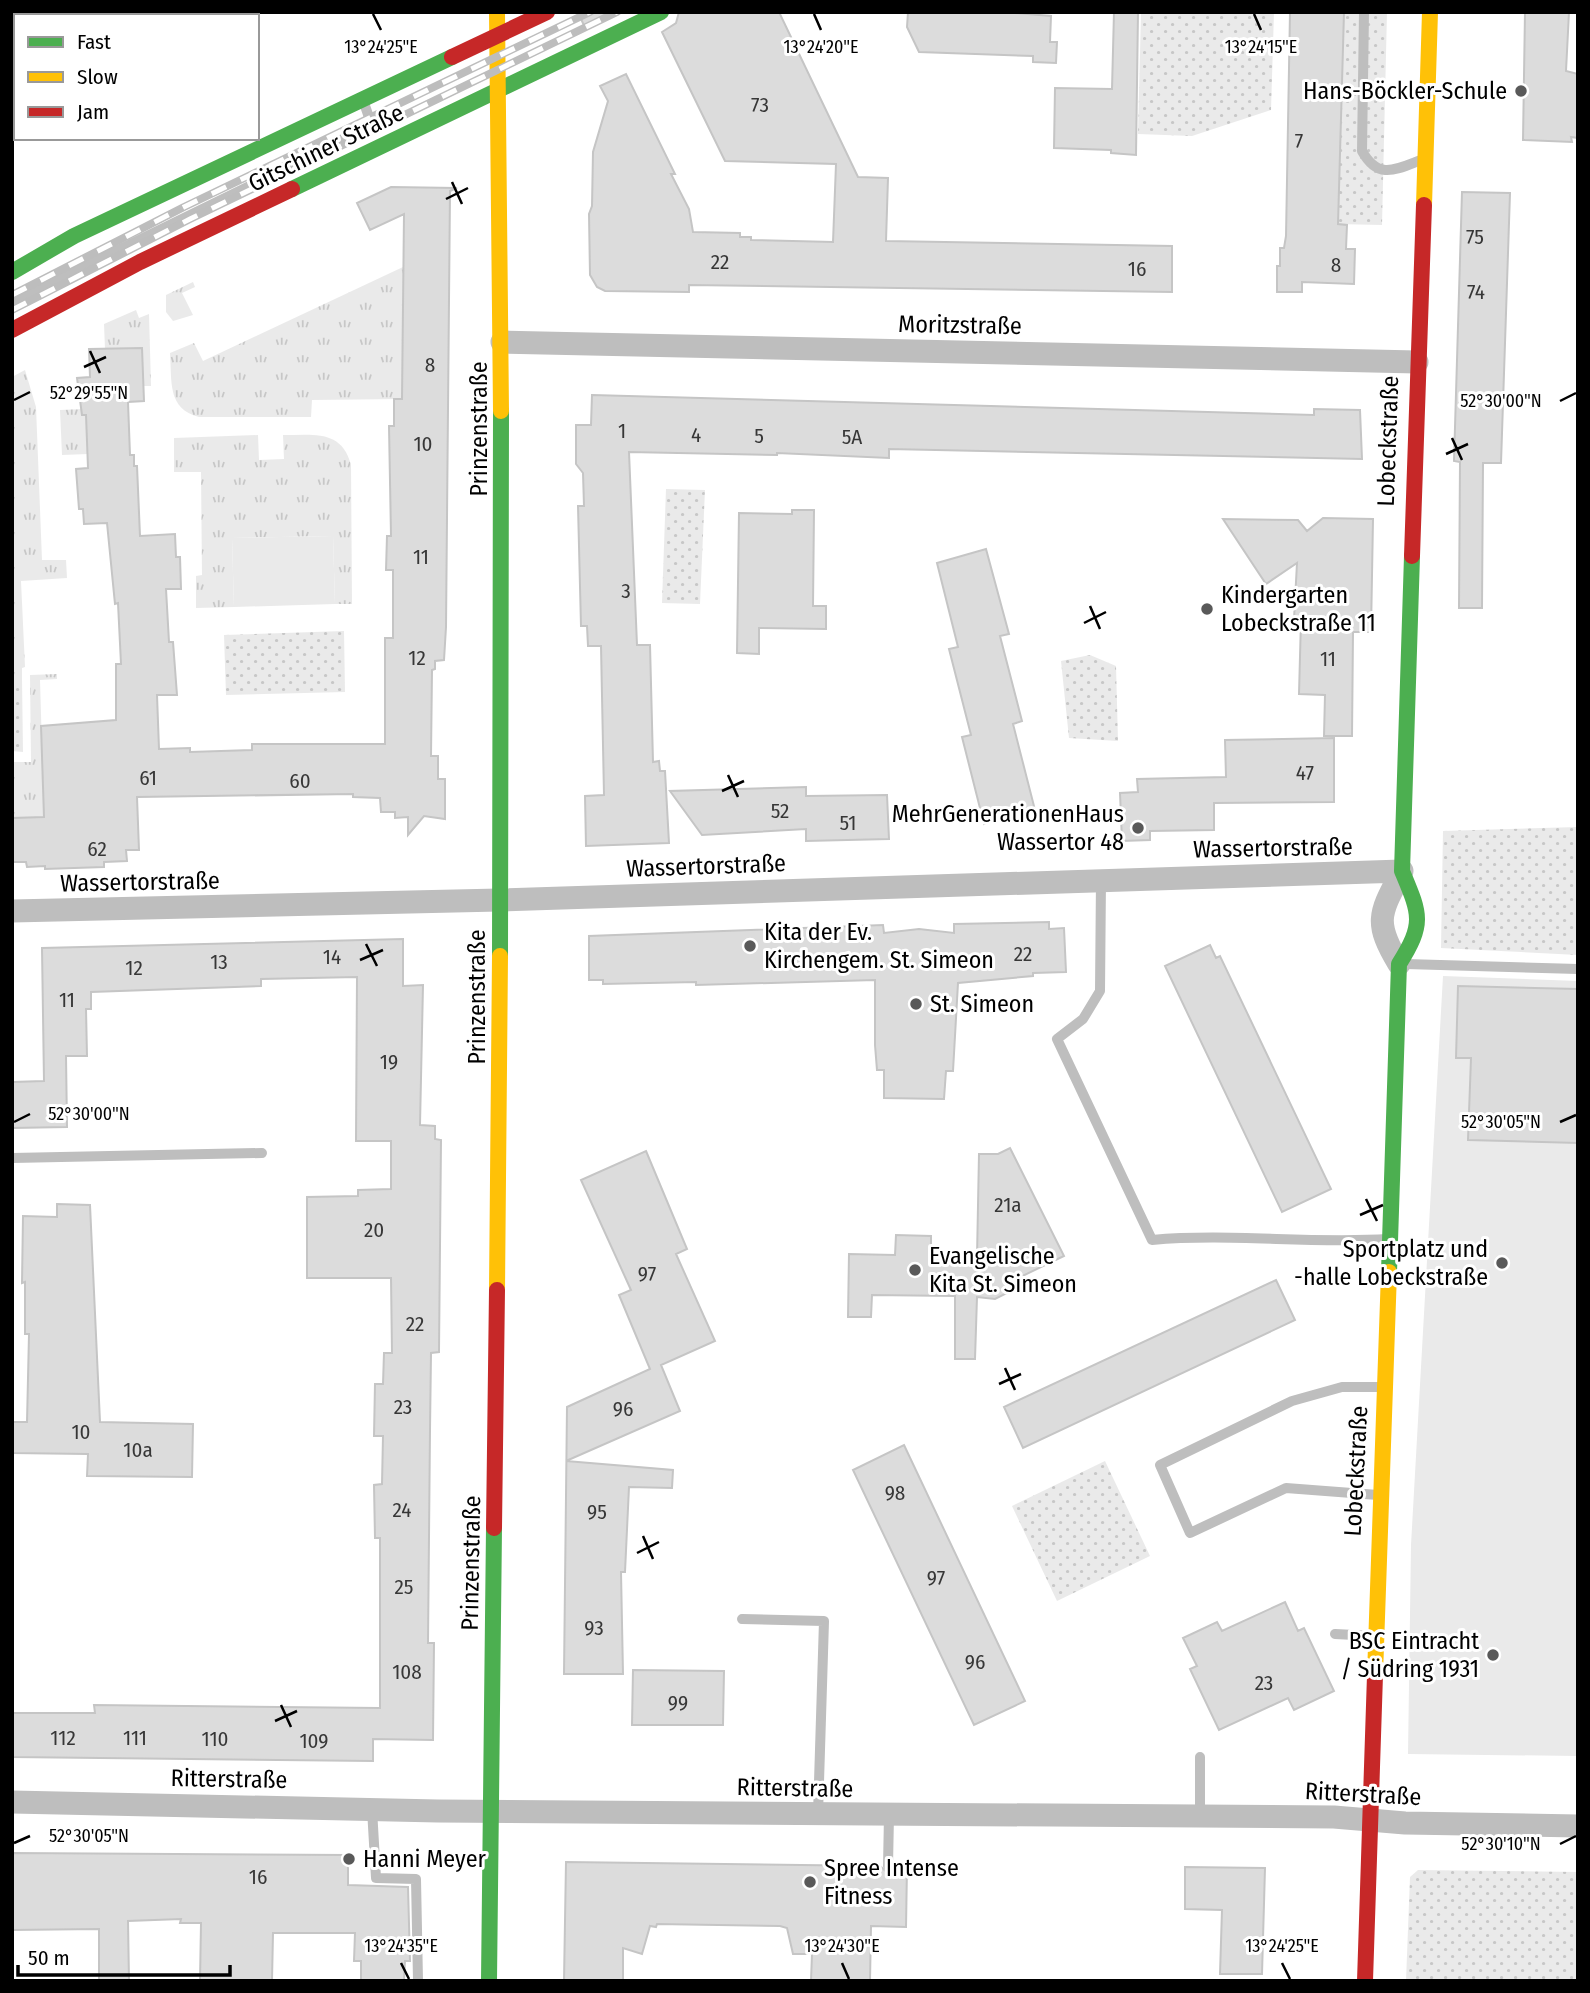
<svg xmlns="http://www.w3.org/2000/svg" width="1590" height="1993" viewBox="0 0 1590 1993" font-family="'Fira Sans Condensed',sans-serif">
<defs>
<pattern id="grass-tufts" width="24" height="20" patternUnits="userSpaceOnUse" patternTransform="scale(1.75)"><rect width="24" height="20" fill="#eaeaea"/><path d="M3 7l-1-3M5 7V3M7 7l1-3M15 17l-1-3M17 17v-4M19 17l1-3" fill="none" stroke="#c7c7c7"/></pattern>
<pattern id="park-dots" width="8" height="8" patternUnits="userSpaceOnUse" patternTransform="scale(1.75)"><rect width="8" height="8" fill="#eaeaea"/><path d="M2 2h.1M6 6h.1" fill="none" stroke="#c7c7c7" stroke-width="1.8" stroke-linecap="round"/></pattern>
</defs>
<rect width="100%" height="100%" fill="#fff"/>
<path fill="url(#grass-tufts)" d="M403,267l-1,132 -90,1 -1,17h-112c-32,-8 -27,-36 -29,-64l24,-10 9,18z
M193,282l2,5 -13,6 11,22 -20,6 -7,-9v-17z
M136,310l3,8 10,-4 2,72h-8l-2,-38 -36,1 -1,-25z
M25,370l11,37 6,153h24l1,18 -46,3 4,86 -3,1v11h-10v-302z
M82,409v6h4l2,39 -26,1 -2,-45z
M258,435l1,25 25,-1 -1,-24c30,0 59,-6 68,30l1,139h-17l-2,-68 -101,2 2,69 -38,1v-32l6,-1 -1,-103h-27v-34z
M57,674v5l-17,1 4,137 -32,1v-56h19l-1,-87z"/>
<path fill="url(#park-dots)" d="M1141,12h133l-3,98 -79,26 -54,-2z
M1344,12h43l-5,213 -47,-1z
M666,489l39,1 -5,114 -38,-1z
M344,631l1,61 -119,3 -2,-60z
M1090,655l26,11 2,75 -49,-3 -8,-77z
M12,679h10l1,73 -11,-1z
M1578,827v128l-137,-7 2,-117z
M1105,1461l45,95 -93,45 -45,-95z
M1418,1870l160,2v109h-172l4,-104z"/>
<path fill="#eaeaea" d="M333,536l2,68 -101,3 -2,-69z
M1443,976l135,5v775l-170,-2 3,-209z"/>
<path fill="#dcdcdc" stroke="#c5c5c5" stroke-width="2" d="M578,12h40l-33,16z
M679,12h100l79,165 30,1 -2,63 286,5v46l-483,-7v7l-84,-1 -8,-4 -7,-12 -1,-61 3,-8 1,-54 15,-51 -8,-15 26,-12 49,100h-4l18,35 4,23 47,1v4h11v3l82,2 3,-78 -111,-3 -63,-129 14,-9z
M908,12h95l48,4 -1,26h7l-1,21 -23,-1v-6l-114,-4 -12,-25z
M1114,12h24l-2,143 -25,-2v-3l-57,-2 1,-60 57,1z
M1290,12h54l-6,212 9,1 -1,24h9l-1,35 -52,-2v10h-25v-26h3v-18h4l2,-12z
M1525,12h44l-3,59 12,3v64l-7,-1 1,5 -49,-2z
M391,187l66,1 -7,3 -4,436 -2,33 -9,1v8l-3,1 -1,86h7v23h7v40l-21,-3 -16,19v-18l-13,1v-6h-14l-1,-14 -27,-1v-3l-216,3 2,53h-13l1,11 -23,1v5l-59,2v-3l-18,1 -1,-5h-14v-44l32,-1 -3,-91 75,-6v-56h5l-3,-61 -3,1 -8,-81 -23,1 -1,-15h-4l-3,-40 12,-1 -2,-53h-4l-5,-37 13,-1 -1,-28 53,-1 2,53 -16,1 2,53h4v11h3l3,70 35,-2 1,23h4l1,32h-15l3,53h4l4,53h-20l2,54 31,-1v4l62,-2v-6h133v-106h8v-68h-7l1,-34h4l-2,-110h5v-27h8l2,-185 -34,16 -13,-27z
M1462,192l48,1 -9,270h-18l-1,145h-23l1,-146 -6,-1z
M592,395l722,20v-6l46,1 2,49 -473,-10v9l-112,-5v2l-148,-3 8,193h13l3,117 6,-1 1,10h5l4,72 -83,3 -1,-50 19,-1 -3,-149h-13l-1,-20h-6l-3,-120h6l-1,-33 -7,-9v-39h15z
M792,510h22l-1,96h13v23l-67,-1v26l-22,-1 2,-140 53,1z
M1323,518l50,1 -2,113h-18l-1,104h-28l1,-41 -26,-1 2,-75h-7l3,-56 -31,21 -43,-65 75,1 9,11z
M986,549l23,85 -9,2 22,85 -9,3 22,86 -51,14 -22,-87 9,-2 -22,-86 9,-2 -21,-84z
M1334,738v64l-120,1v27l-64,1v9l-28,1 -2,-48 18,-1 -1,-13 89,-2 -1,-37z
M806,787v9l81,-1 2,44 -83,2v-12l-104,6 -32,-44z
M1049,922v7l15,-1 2,44 -33,1v3l-75,7 -5,88h-7l-2,28 -60,-1v-28h-7l-2,-25v-65l-179,5v-3l-93,2v-4h-14v-44l294,-11 1,8 35,-4 35,4v-9z
M403,939v47l20,-1 -3,140 15,1v13l6,1 -2,212 -8,1 -1,77 -2,213h6l-1,97 -60,-1v22l-361,-4v-44h83l-1,-8 286,3v-170h-5l-1,-53 8,-1 1,-48h-9l1,-52h8l1,-31h8l-1,-75h-84v-81l51,-1v-6l33,-1v-48h-35l1,-164 -96,2v7l-170,6v17h-5l1,47h-21l1,71 -55,1v-46l32,-1 -2,-133z
M1210,945l6,13 4,-2 111,233 -49,23 -117,-246z
M1458,986l120,3v154l-110,-3 3,-82h-15z
M1010,1148l54,108 -50,24 5,7 -24,12 -18,-2 -2,62h-20v-63l-83,-1 -1,22h-23l1,-63 46,1 1,-20 35,1v20l46,1 2,-103h19z
M646,1151l41,98 -11,5 39,87 -54,24 19,46 -114,50 107,9 -1,18 -43,-1 -4,85h-4l2,102h-59l3,-267 83,-38 -31,-74 12,-5 -50,-110z
M57,1204l33,1 10,217 93,2 -1,53 -105,-1 1,-22 -76,-1v-31h15l2,-88h-4v-52l-3,1 1,-67 34,1z
M1276,1280l19,40 -272,128 -19,-41z
M904,1445l121,256 -51,24 -121,-255z
M1285,1602l13,29 6,-3 30,63 -40,19 -6,-12 -69,32 -29,-61 7,-3 -14,-28 34,-16 5,9z
M633,1670l91,1 -1,54h-91z
M12,1853l336,2v30l60,2 2,74h-5l-1,20h-43v-20h-7l1,-28h-82l-1,48h-72l1,-58h-21l1,-4 -53,2 1,60h-30v-52l-87,1z
M566,1862l314,4 9,8 7,-8 11,1 -1,60 -35,-1 -1,55h-59l1,-27h-19l-6,-26 -7,-2 -123,-2 -1,3 -6,-1 -8,28 -19,-6v33h-59z
M1185,1867l80,1 -3,106h-42l2,-64 -37,-1z"/>
<g fill="none" stroke-linecap="round" stroke-linejoin="round">
<path stroke="#bebebe" stroke-width="10" d="M1364,12l-2,139c16,29 33,19 59,9
M12,302l350,-171 9,-8 -7,-20
M1101,879l-1,112 -17,28 -26,20 95,201c78,-7 157,4 236,-1
M1406,964l172,5
M12,1158l250,-5
M1378,1495l-92,-7 -96,45 -30,-68 132,-64 50,-14h41
M742,1619l82,2 -6,193
M1335,1634l39,2
M1200,1757v59
M372,1809l4,69 40,1 2,102
M888,1866l1,-51"/>
<path stroke="#bebebe" stroke-width="23" d="M502,342l915,20
M12,911l487,-11 903,-29
M1399,964c-26,-43 -19,-51 3,-93
M12,1802l426,9 896,6 71,6 173,3"/>
<path stroke="#4caf50" stroke-width="16" d="M292,189l369,-177
M12,272l62,-36 378,-179
M500,956l1,-545
M1389,1272l10,-308c26,-41 21,-50 3,-93l10,-315
M489,1981l5,-453"/>
<path stroke="#ffc107" stroke-width="16" d="M497,12l4,399
M1424,205l6,-193
M497,1290l3,-334
M1375,1675l14,-403"/>
<path stroke="#c62828" stroke-width="16" d="M452,57l95,-45
M12,330l128,-68 152,-73
M1412,556l12,-351
M494,1528l3,-238
M1365,1981l10,-306"/>
<defs>
<path id="rail" d="M12,295l172,-88 406,-195
M12,310l178,-91 427,-207"/>
</defs>
<use href="#rail" stroke="#bdbdbd" stroke-width="8"/>
<use href="#rail" stroke="#fff" stroke-width="5" stroke-dasharray="16" stroke-linecap="butt"/>
</g>
<path fill="none" stroke="#000" stroke-width="2.5" d="M373,14l8,16M814,14l7,16M1254,14l7,16M452,182l10,22M446,199l22,-11M90,351l10,22M84,367l22,-10M14,400l16,-8M1560,401l16,-8M1452,438l10,22M1446,454l22,-10M1090,606l10,23M1084,623l22,-11M728,775l10,22M722,791l22,-10M366,944l11,22M360,960l23,-10M14,1122l16,-8M1560,1122l16,-7M1366,1199l11,22M1360,1215l23,-10M1005,1368l10,22M999,1384l22,-10M643,1536l10,23M637,1553l22,-11M281,1705l10,22M275,1721l22,-10M14,1843l16,-7M1560,1844l16,-8M401,1963l8,16M842,1963l7,16M1282,1963l8,16"/>
<g fill="#595959" stroke="#fff" stroke-width="2.5">
<circle cx="1521" cy="91" r="7"/>
<circle cx="1207" cy="609" r="7"/>
<circle cx="1138" cy="828" r="7"/>
<circle cx="750" cy="946" r="7"/>
<circle cx="916" cy="1004" r="7"/>
<circle cx="1502" cy="1263" r="7"/>
<circle cx="915" cy="1270" r="7"/>
<circle cx="1493" cy="1655" r="7"/>
<circle cx="349" cy="1859" r="7"/>
<circle cx="810" cy="1882" r="7"/>
</g>
<g text-anchor="middle" stroke-width="6" stroke-linejoin="round" paint-order="stroke">
<g font-size="21" fill="#373737">
<text x="760" y="112">73</text>
<text x="1299" y="148">7</text>
<text x="1475" y="244">75</text>
<text x="720" y="269">22</text>
<text x="1336" y="272">8</text>
<text x="1137" y="276">16</text>
<text x="1476" y="299">74</text>
<text x="430" y="372">8</text>
<text x="622" y="438">1</text>
<text x="696" y="442">4</text>
<text x="759" y="443">5</text>
<text x="852" y="444">5A</text>
<text x="423" y="451">10</text>
<text x="421" y="564">11</text>
<text x="626" y="598">3</text>
<text x="417" y="665">12</text>
<text x="1328" y="666">11</text>
<text x="1305" y="780">47</text>
<text x="148" y="785">61</text>
<text x="300" y="788">60</text>
<text x="780" y="818">52</text>
<text x="848" y="830">51</text>
<text x="97" y="856">62</text>
<text x="1023" y="961">22</text>
<text x="332" y="964">14</text>
<text x="219" y="969">13</text>
<text x="134" y="975">12</text>
<text x="67" y="1007">11</text>
<text x="389" y="1069">19</text>
<text x="1008" y="1212">21a</text>
<text x="374" y="1237">20</text>
<text x="647" y="1281">97</text>
<text x="415" y="1331">22</text>
<text x="403" y="1414">23</text>
<text x="623" y="1416">96</text>
<text x="81" y="1439">10</text>
<text x="138" y="1457">10a</text>
<text x="895" y="1500">98</text>
<text x="402" y="1517">24</text>
<text x="597" y="1519">95</text>
<text x="936" y="1585">97</text>
<text x="404" y="1594">25</text>
<text x="594" y="1635">93</text>
<text x="975" y="1669">96</text>
<text x="407" y="1679">108</text>
<text x="1264" y="1690">23</text>
<text x="678" y="1710">99</text>
<text x="63" y="1745">112</text>
<text x="135" y="1745">111</text>
<text x="215" y="1746">110</text>
<text x="314" y="1748">109</text>
<text x="258" y="1884">16</text>
</g>
<g font-size="24" fill="#000" stroke="#fff" text-anchor="start">
<text x="1507" y="99" text-anchor="end">Hans-Böckler-Schule</text>
<text x="1221" y="603">Kindergarten<tspan x="1221" dy="28">Lobeckstraße 11</tspan></text>
<text x="1124" y="822" text-anchor="end">MehrGenerationenHaus<tspan x="1124" dy="28">Wassertor 48</tspan></text>
<text x="764" y="940">Kita der Ev.<tspan x="764" dy="28">Kirchengem. St. Simeon</tspan></text>
<text x="930" y="1012">St. Simeon</text>
<text x="1488" y="1257" text-anchor="end">Sportplatz und<tspan x="1488" dy="28">-halle Lobeckstraße</tspan></text>
<text x="929" y="1264">Evangelische<tspan x="929" dy="28">Kita St. Simeon</tspan></text>
<text x="1479" y="1649" text-anchor="end">BSC Eintracht<tspan x="1479" dy="28">/ Südring 1931</tspan></text>
<text x="363" y="1867">Hanni Meyer</text>
<text x="824" y="1876">Spree Intense<tspan x="824" dy="28">Fitness</tspan></text>
</g>
<g font-size="24" fill="#000" stroke="#fff">
<text transform="translate(326 148) rotate(-26)" y="8">Gitschiner Straße</text>
<text transform="translate(960 325) rotate(1)" y="8">Moritzstraße</text>
<text transform="translate(479 429) rotate(-90)" y="8">Prinzenstraße</text>
<text transform="translate(1388 441) rotate(-88)" y="8">Lobeckstraße</text>
<text transform="translate(1273 848) rotate(-1)" y="8">Wassertorstraße</text>
<text transform="translate(706 866) rotate(-2)" y="8">Wassertorstraße</text>
<text transform="translate(140 882) rotate(-1)" y="8">Wassertorstraße</text>
<text transform="translate(477 997) rotate(-90)" y="8">Prinzenstraße</text>
<text transform="translate(1356 1471) rotate(-87)" y="8">Lobeckstraße</text>
<text transform="translate(471 1563) rotate(-89)" y="8">Prinzenstraße</text>
<text transform="translate(229 1779) rotate(1)" y="8">Ritterstraße</text>
<text transform="translate(795 1788) rotate(1)" y="8">Ritterstraße</text>
<text transform="translate(1363 1794) rotate(3)" y="8">Ritterstraße</text>
</g>
</g>
<g font-size="18" text-anchor="middle" fill="#000" stroke="#fff" stroke-width="6" stroke-linejoin="round" paint-order="stroke">
<text x="381" y="53">13°24'25"E</text>
<text x="821" y="53">13°24'20"E</text>
<text x="1261" y="53">13°24'15"E</text>
<text x="89" y="399">52°29'55"N</text>
<text x="1501" y="407">52°30'00"N</text>
<text x="89" y="1120">52°30'00"N</text>
<text x="1501" y="1128">52°30'05"N</text>
<text x="89" y="1842">52°30'05"N</text>
<text x="1501" y="1850">52°30'10"N</text>
<text x="401" y="1952">13°24'35"E</text>
<text x="842" y="1952">13°24'30"E</text>
<text x="1282" y="1952">13°24'25"E</text>
</g>
<rect width="1590" height="1993" fill="none" stroke="#000000" stroke-width="28"/>
<rect x="14" y="14" width="245" height="126" fill="#ffffff" stroke="#999999" stroke-width="2"/>
<rect x="28" y="37" width="35" height="10" fill="#4caf50" stroke="#999999" stroke-width="2"/>
<text x="77" y="49" font-size="21" fill="#000000">Fast</text>
<rect x="28" y="72" width="35" height="10" fill="#ffc107" stroke="#999999" stroke-width="2"/>
<text x="77" y="84" font-size="21" fill="#000000">Slow</text>
<rect x="28" y="107" width="35" height="10" fill="#c62828" stroke="#999999" stroke-width="2"/>
<text x="77" y="119" font-size="21" fill="#000000">Jam</text>
<path d="M18 1965v10h212v-10" fill="none" stroke="#000000" stroke-width="3.5"/>
<text x="28" y="1965" font-size="21" fill="#000000" stroke="#ffffff" stroke-width="5" paint-order="stroke">50 m</text>
</svg>
